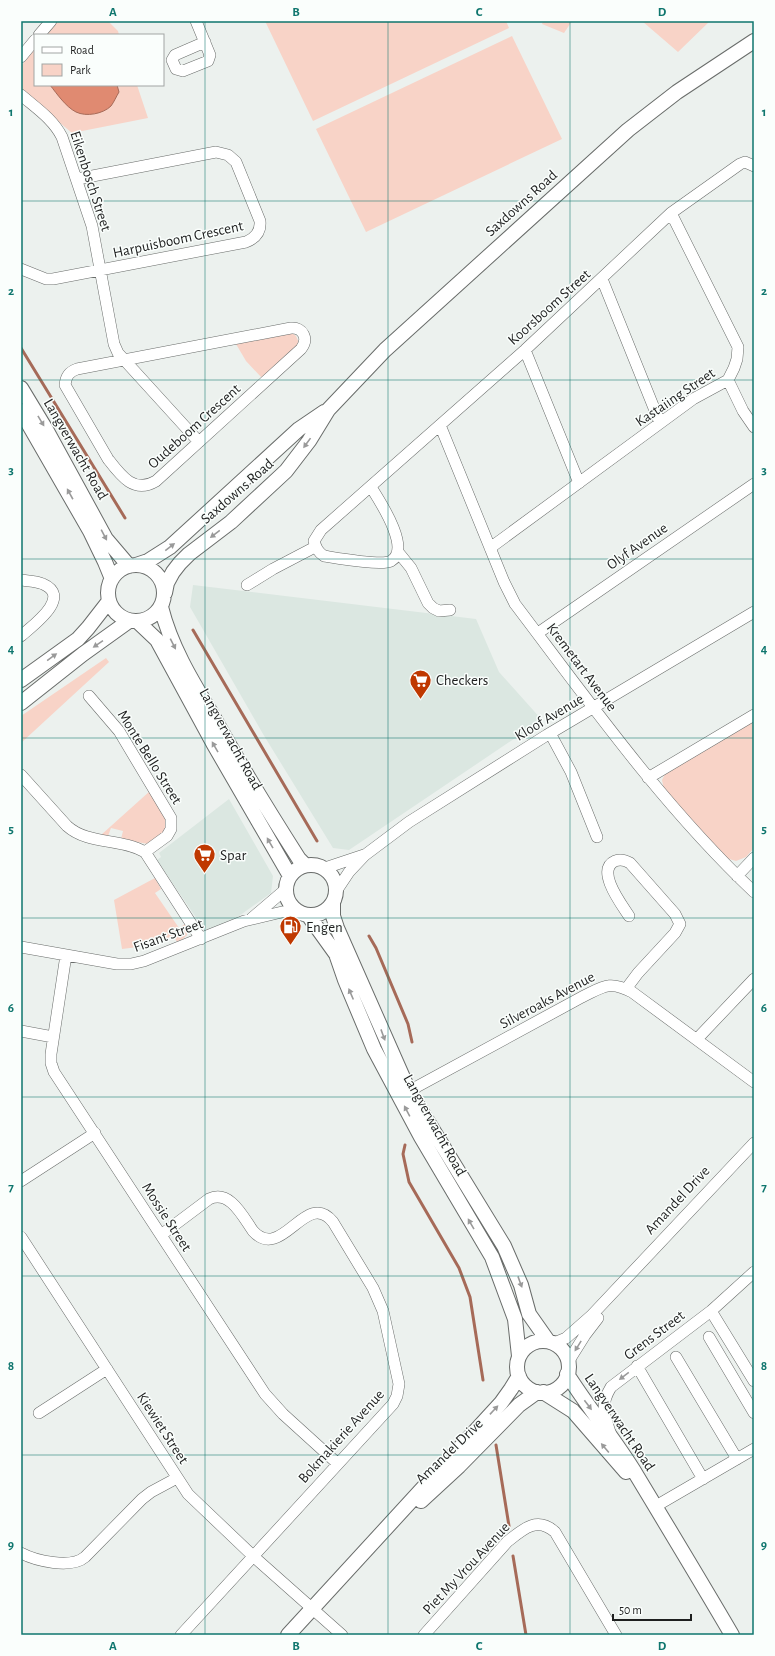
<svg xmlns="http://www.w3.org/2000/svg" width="775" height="1656" viewBox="0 0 775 1656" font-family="'Alegreya Sans',sans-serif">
<rect width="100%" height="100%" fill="#ecf1ee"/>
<path fill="#dbe7e1" d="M193,585l283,34 23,53 43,48 -193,130 -16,-2 -70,-114 -73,-127z
M229,799l44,77 -2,17 -39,28 -21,9 -8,-2 -46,-68 4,-3 -2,-4z"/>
<path fill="#f8d3c7" d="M58,21h50l10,10 1,4h-72z
M265,21h241l3,7 -196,93z
M543,21h29l-8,12 -22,-9z
M642,21h68l-32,31z
M512,36l50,103 -196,93 -50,-103z
M35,49v36h102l11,33 -76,15 -51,-43v-24z
M292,333l4,3 3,7 -2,4 -35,31 -16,-17 -10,-17z
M106,658l3,4 -88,81v-27z
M754,720v128l-8,9 -10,4 -10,-3 -62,-69 -2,-9 4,-8z
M150,791l16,28v11l-18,14 -27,-5 2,-8 -12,-3 -3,8 -7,-1z
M155,878l6,11 -6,4 24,35 6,-4 2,5v6l-4,4 -6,3 -3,-6 -28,10 -24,3 -8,-49z"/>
<path fill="#e08a71" stroke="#a66a58" d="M50,85h67l2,7c-3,5 -5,10 -8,14 -8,8 -25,11 -35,6 -10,-5 -19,-18 -26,-27z"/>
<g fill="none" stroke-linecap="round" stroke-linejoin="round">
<path stroke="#a66a58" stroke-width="3" d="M21,348l104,170
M193,630l124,211
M369,936l7,12 32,76 4,18
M405,1145l-2,9 6,28 50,86 11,29 13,83
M496,1445l13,81
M513,1556l13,79"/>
<defs>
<path id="minor" d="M196,21l14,34 -2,6 -25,10 -7,-2 -4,-9 3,-5 30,-13
M39,35l12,-14
M21,57l14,-17
M21,95c15,13 32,24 41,42l30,89 22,118 4,9 81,89
M21,269l25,10h7l193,-37c10,-4 15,-11 14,-21l-24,-59 -8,-7 -12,-3 -139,27
M602,279l58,144
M291,328c12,-1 18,11 10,21l-145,132c-22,13 -35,-5 -48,-22l-43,-74c1,-9 4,-13 12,-16z
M525,350l54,133
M728,380l15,31 11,16
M440,425l64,157 11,22c75,99 148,202 239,288
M371,487c8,13 41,62 20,74 -9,5 -54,-3 -67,-5 -6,-4 -8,-8 -10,-15l7,-11 204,-180 146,-137 69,-49 5,-2 9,4
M490,548l203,-149 35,-19 6,-12 3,-9 1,-12 -67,-134
M398,552l13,16 17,35 5,5 6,3 11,-1
M21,580c7,1 16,1 22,4 30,13 -11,42 -22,52
M247,585l26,-16 42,-22
M538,633l216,-149
M89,696l30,35 52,87v11l-4,7 -22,16
M550,733l21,39 26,65
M21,775l46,51c21,19 54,12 78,26l56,87
M648,778l106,-63
M325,868l39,-13
M737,876l17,-18
M337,890l12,-18 16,-17 44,-33 138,-87 207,-123
M252,918l34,-29
M21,947l96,17h14l13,-3 100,-40 38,-9 16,-1
M66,955l-15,99v9l3,9 211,322 18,20 54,49
M626,989l12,-16 37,-40 5,-9 -5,-10 -45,-51c-5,-3 -10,-4 -15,-2 -20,9 7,44 14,55
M21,1031l32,6
M697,1039l57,-60
M409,1091l173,-94c21,-10 27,-17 50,-5l122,90
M21,1181l74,-48
M161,1235l48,-36c21,-10 34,18 44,32 29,32 53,-43 80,-9l40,66 10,23 16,73 -2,12 -4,8 -212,231
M21,1237l167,257 65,62 89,79
M711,1311l43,70
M709,1337l45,76
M554,1343l12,-5 25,-22 163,-173
M676,1357l61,102
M568,1362l17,-27 13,-17
M637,1366l66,113
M39,1413l68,-44
M610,1432c-6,-18 -10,-27 1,-45l100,-76 43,-39
M656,1506l98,-57
M21,1553c15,8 50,16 64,4l57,-58 9,-7 26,-14
M424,1635l83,-93c16,-13 30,-26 48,-10l61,103"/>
<path id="tertiary" d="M21,388l26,43 59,108 23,27
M21,411l69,120 15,31 7,17
M108 593a28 28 0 1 1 56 0a28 28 0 1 1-56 0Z
M136,565l12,-4 22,-14 129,-118 25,-17
M165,593l2,-10 6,-11 7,-9 9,-9 42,-32 55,-51 23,-30 19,-31 57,-60 243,-220 49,-38 77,-51
M161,607c10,40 31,74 52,109 27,49 56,96 86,143l6,6
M138,622l19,18 56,103 77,133
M21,680l57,-41 10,-11 21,-27
M21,703l62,-49 46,-33
M286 890a25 25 0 1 1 50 0a25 25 0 1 1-50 0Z
M333,903v13l4,12 72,163 95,155 17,39 8,29 19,27
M308,915l28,39 9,26 29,69 47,88 71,120 23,62 4,37
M517 1367a26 26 0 1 1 52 0a26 26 0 1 1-52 0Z
M567,1374c22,35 49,67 70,102 32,53 64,106 95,159
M543,1392l30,19 53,61
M421,1501l38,-35 60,-61 18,-13
M288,1635l213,-232 10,-14 8,-13"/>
</defs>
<use href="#minor" stroke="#696c6a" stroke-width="12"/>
<use href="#tertiary" stroke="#696c6a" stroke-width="16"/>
<use href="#minor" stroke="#fff" stroke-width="11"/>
<use href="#tertiary" stroke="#fff" stroke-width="14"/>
</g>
<defs><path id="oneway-solid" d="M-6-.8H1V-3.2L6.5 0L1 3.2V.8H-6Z"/></defs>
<g fill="#9a9a9a">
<use href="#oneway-solid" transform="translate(41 421) rotate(59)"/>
<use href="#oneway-solid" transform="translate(307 443) rotate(126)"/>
<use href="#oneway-solid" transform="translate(70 494) rotate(-119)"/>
<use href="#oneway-solid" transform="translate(215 534) rotate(143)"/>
<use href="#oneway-solid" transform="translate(104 535) rotate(62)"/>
<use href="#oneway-solid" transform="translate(170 547) rotate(-38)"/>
<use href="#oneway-solid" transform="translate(98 644) rotate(146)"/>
<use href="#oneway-solid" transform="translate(173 644) rotate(63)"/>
<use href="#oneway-solid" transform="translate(52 657) rotate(-36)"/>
<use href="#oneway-solid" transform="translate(215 747) rotate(-120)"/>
<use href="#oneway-solid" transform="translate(270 843) rotate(-120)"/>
<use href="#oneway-solid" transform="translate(351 994) rotate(-113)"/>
<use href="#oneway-solid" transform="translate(383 1035) rotate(70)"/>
<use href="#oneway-solid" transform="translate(407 1111) rotate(-118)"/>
<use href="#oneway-solid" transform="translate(471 1224) rotate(-120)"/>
<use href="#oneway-solid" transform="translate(520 1282) rotate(70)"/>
<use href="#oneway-solid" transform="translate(578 1346) rotate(122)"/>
<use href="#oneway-solid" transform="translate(624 1376) rotate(143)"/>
<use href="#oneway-solid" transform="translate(588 1405) rotate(53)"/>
<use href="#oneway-solid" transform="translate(494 1410) rotate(-47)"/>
<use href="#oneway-solid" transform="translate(605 1448) rotate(-130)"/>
</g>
<path fill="none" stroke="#0f766e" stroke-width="1" stroke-opacity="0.55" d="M205,21v1614M388,21v1614M570,21v1614M21,201h733M21,380h733M21,559h733M21,738h733M21,918h733M21,1097h733M21,1276h733M21,1455h733"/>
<defs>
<symbol id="supermarket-pin" viewBox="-11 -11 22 30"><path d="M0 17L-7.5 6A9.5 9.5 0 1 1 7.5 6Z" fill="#bf3800" stroke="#fafefc"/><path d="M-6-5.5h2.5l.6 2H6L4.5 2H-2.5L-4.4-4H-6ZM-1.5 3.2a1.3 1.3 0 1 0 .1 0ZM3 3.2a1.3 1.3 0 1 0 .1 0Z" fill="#fff"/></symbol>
<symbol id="fuel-pin" viewBox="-11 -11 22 30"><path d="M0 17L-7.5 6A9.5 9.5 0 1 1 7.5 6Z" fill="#bf3800" stroke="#fafefc"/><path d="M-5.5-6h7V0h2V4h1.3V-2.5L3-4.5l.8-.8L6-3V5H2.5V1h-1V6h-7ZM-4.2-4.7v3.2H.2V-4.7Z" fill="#fff"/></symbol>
</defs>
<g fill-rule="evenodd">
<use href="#supermarket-pin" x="408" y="668" width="25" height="34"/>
<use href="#supermarket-pin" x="192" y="842" width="25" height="34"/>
<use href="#fuel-pin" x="278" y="914" width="25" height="34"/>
</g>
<g text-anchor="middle" stroke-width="3" stroke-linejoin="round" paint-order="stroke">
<g font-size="15" fill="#1e1f1f" stroke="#fafefc">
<text transform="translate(91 181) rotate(72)" y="5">Eikenbosch Street</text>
<text transform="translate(521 203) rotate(-42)" y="5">Saxdowns Road</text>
<text transform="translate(178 239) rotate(-12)" y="5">Harpuisboom Crescent</text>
<text transform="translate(549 307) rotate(-42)" y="5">Koorsboom Street</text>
<text transform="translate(675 397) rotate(-34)" y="5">Kastaiing Street</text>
<text transform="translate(194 426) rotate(-42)" y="5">Oudeboom Crescent</text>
<text transform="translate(76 449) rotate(60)" y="5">Langverwacht Road</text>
<text transform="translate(237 491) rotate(-41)" y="5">Saxdowns Road</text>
<text transform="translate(637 546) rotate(-35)" y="5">Olyf Avenue</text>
<text transform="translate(582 667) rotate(53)" y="5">Kremetart Avenue</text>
<text transform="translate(549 717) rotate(-31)" y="5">Kloof Avenue</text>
<text transform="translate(231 739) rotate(61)" y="5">Langverwacht Road</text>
<text transform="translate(150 757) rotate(58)" y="5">Monte Bello Street</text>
<text transform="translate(168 935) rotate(-20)" y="5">Fisant Street</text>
<text transform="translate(547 1000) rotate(-28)" y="5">Silveroaks Avenue</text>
<text transform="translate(435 1125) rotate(61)" y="5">Langverwacht Road</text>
<text transform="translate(677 1200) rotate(-47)" y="5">Amandel Drive</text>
<text transform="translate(167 1217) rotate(57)" y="5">Mossie Street</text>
<text transform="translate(654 1335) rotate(-37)" y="5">Grens Street</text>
<text transform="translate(620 1422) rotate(56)" y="5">Langverwacht Road</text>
<text transform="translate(163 1428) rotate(57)" y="5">Kiewiet Street</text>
<text transform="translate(341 1436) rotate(-48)" y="5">Bokmakierie Avenue</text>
<text transform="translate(449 1451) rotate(-44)" y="5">Amandel Drive</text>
<text transform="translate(466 1568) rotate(-47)" y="5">Piet My Vrou Avenue</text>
</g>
<g font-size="15" fill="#1e1f1f" stroke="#fafefc" text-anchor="start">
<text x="436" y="685">Checkers</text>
<text x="220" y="860">Spar</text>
<text x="306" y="932">Engen</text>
</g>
</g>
<rect width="775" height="1656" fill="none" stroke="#fafefc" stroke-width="44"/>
<rect x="34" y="34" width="130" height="52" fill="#fafefc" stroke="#a2a5a4"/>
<rect x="42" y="47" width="20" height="6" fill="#ffffff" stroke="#a2a5a4"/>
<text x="70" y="54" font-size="12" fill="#1e1f1f">Road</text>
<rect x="42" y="64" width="20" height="12" fill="#f8d3c7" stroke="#a2a5a4"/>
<text x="70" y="74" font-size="12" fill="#1e1f1f">Park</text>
<path d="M613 1614v6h78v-6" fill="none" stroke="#1e1f1f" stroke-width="2"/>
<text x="619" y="1614" font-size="12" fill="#1e1f1f" stroke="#fafefc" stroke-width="3" paint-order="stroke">50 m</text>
<rect x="22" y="22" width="731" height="1612" fill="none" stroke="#0f766e" stroke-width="1.5"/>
<g font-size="13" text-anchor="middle" font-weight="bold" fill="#0f766e">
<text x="113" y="16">A</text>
<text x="296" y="16">B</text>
<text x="479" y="16">C</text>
<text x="662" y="16">D</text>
<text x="11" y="116">1</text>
<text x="764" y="116">1</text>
<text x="11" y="295">2</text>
<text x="764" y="295">2</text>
<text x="11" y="474">3</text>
<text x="764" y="474">3</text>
<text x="11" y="653">4</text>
<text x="764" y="653">4</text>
<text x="11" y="833">5</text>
<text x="764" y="833">5</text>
<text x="11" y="1012">6</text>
<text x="764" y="1012">6</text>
<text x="11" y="1191">7</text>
<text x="764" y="1191">7</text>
<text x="11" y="1370">8</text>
<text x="764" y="1370">8</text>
<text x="11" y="1549">9</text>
<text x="764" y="1549">9</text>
<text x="113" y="1650">A</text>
<text x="296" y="1650">B</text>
<text x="479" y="1650">C</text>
<text x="662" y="1650">D</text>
</g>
</svg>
